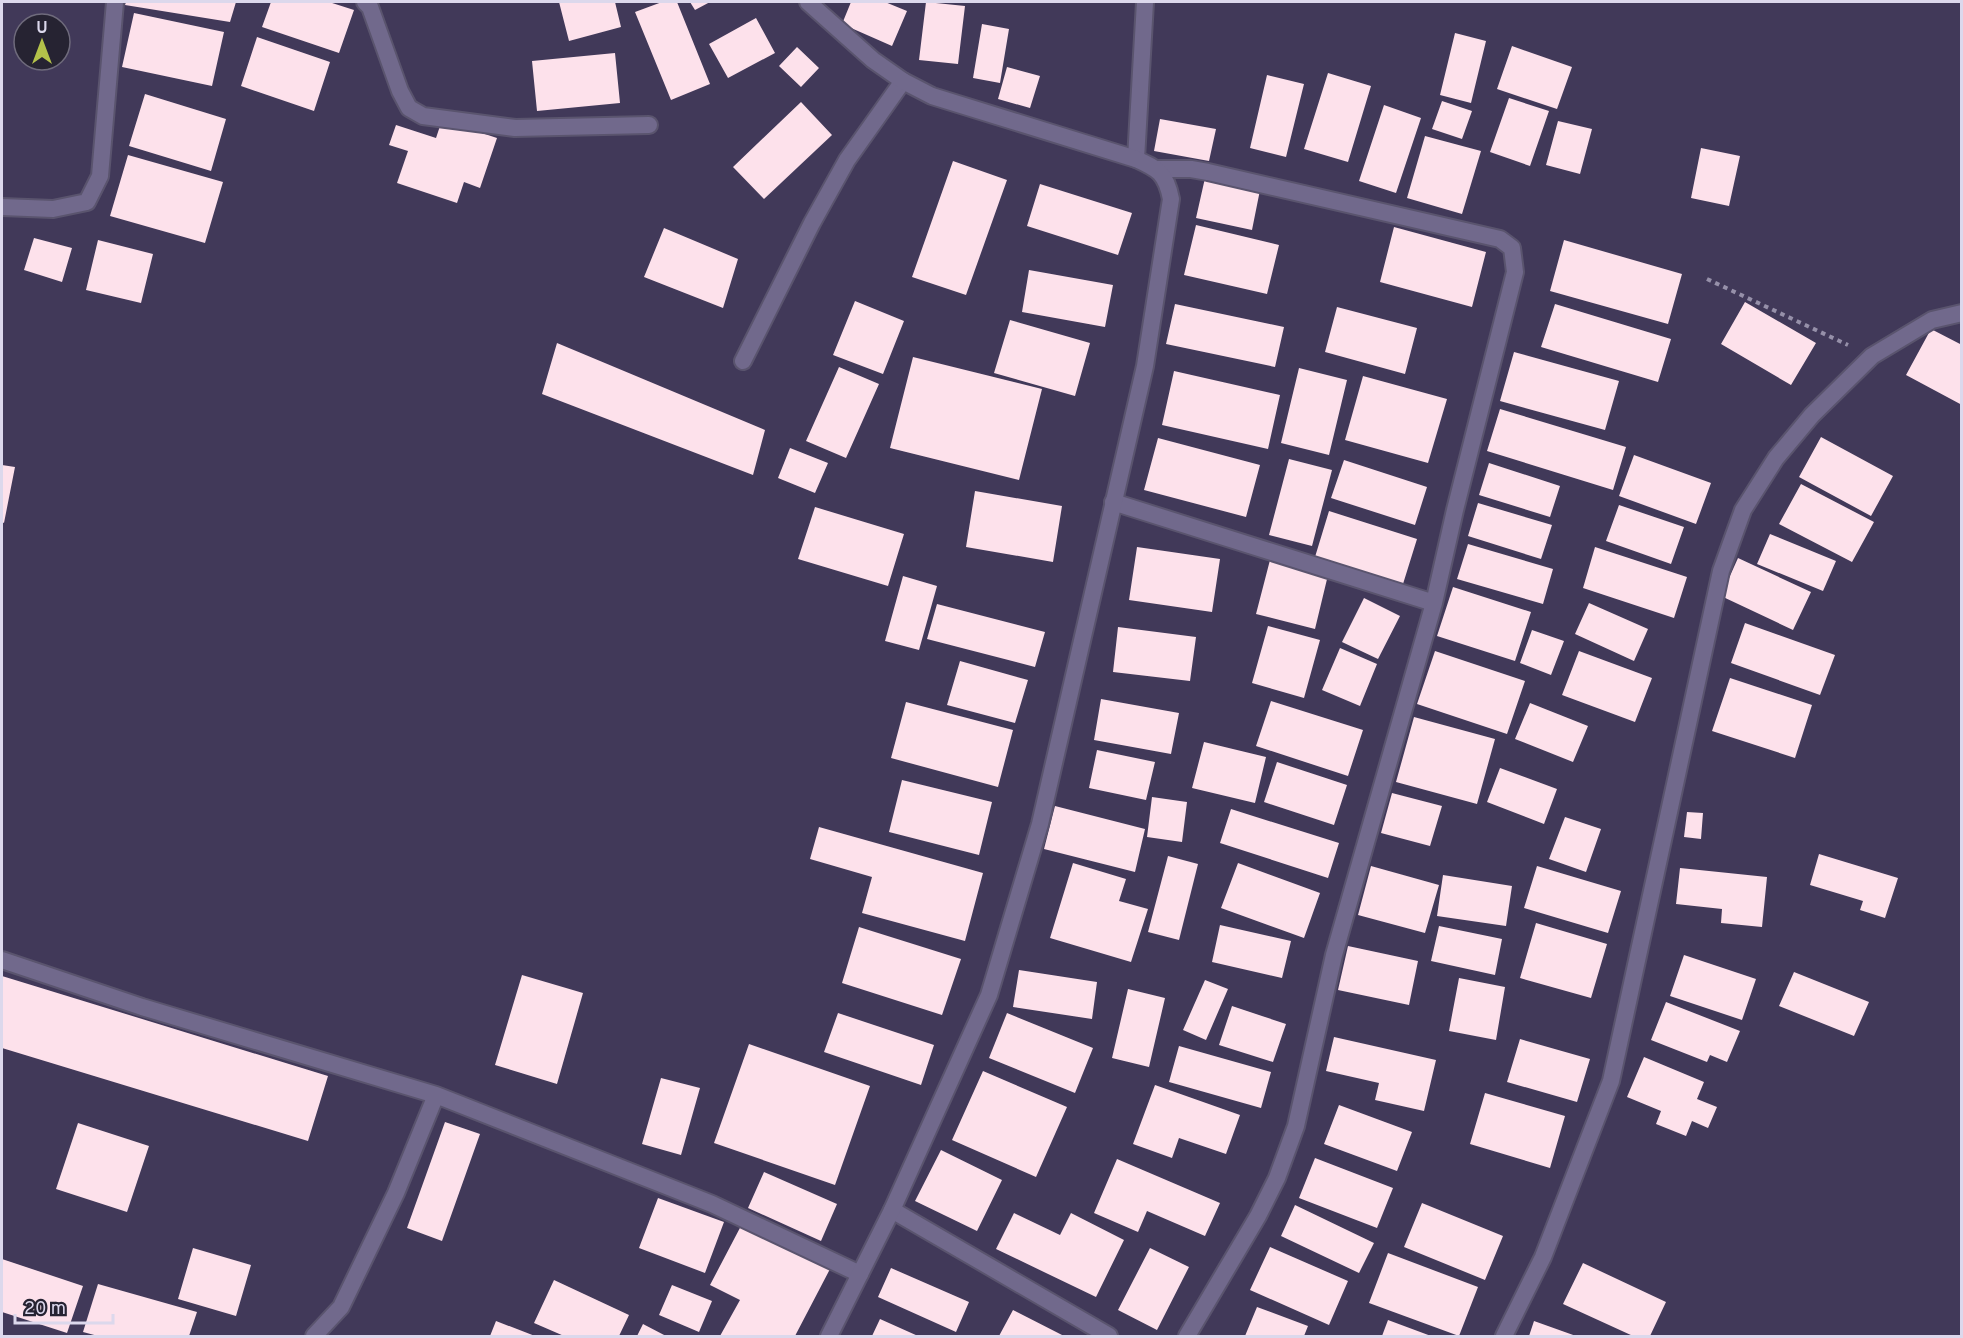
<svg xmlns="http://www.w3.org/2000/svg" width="1963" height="1338" viewBox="0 0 1963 1338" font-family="Overpass,sans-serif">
<rect width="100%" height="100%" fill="#413959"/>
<path fill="#fde1eb" d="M126,2h110l-6,20 -105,-17z
M271,2h58l25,8 -15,43 -77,-26z
M559,2h56l6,25 -52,14z
M662,2h15l33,82 -39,16 -36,-88z
M690,2h20l-15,8z
M851,2h34l22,9 -15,35 -50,-22z
M926,2l39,4 -7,58 -39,-4z
M134,13l90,19 -12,54 -90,-19z
M756,18l19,35 -47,25 -19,-34z
M982,24l27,5 -9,54 -27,-5z
M1455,33l31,8 -15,62 -31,-8z
M257,37l73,25 -16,49 -73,-25z
M1512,46l60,21 -15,42 -60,-20z
M797,47l22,21 -18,19 -22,-21z
M615,53l5,50 -83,8 -5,-50z
M1007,67l33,9 -10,32 -32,-9z
M1328,73l43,13 -23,76 -44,-13z
M1267,75l37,9 -18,73 -36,-9z
M145,94l81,25 -15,52 -82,-25z
M1509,98l40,13 -19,55 -40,-14z
M1442,101l30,10 -10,28 -30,-10z
M801,102l31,33 -68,64 -31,-32z
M1384,105l37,13 -25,75 -37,-12z
M1160,119l56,10 -7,32 -55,-10z
M442,120l55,18 -17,50 -16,-6 -7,21 -60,-20 11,-32 -19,-6 7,-20 40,13z
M1558,121l34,8 -12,45 -34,-9z
M1425,136l56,15 -19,63 -55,-16z
M1701,148l39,8 -11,50 -38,-8z
M128,155l95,27 -18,61 -95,-27z
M953,161l54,19 -41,115 -54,-18z
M1205,178l55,12 -8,40 -56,-12z
M1040,184l92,29 -14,42 -91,-29z
M1196,225l83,20 -12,49 -83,-19z
M1394,227l92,25 -14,55 -92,-25z
M664,228l74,31 -15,49 -79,-31z
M34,238l38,10 -10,34 -38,-12z
M98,240l55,14 -12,49 -55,-13z
M1564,240l118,34 -14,50 -118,-33z
M1029,270l84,15 -8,42 -83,-15z
M855,301l49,20 -21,53 -50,-19z
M1745,302l71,41 -25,42 -70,-41z
M1175,304l109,23 -9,40 -109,-23z
M1555,304l116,35 -13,43 -117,-35z
M1337,307l80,21 -12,46 -80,-22z
M1010,320l80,23 -15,53 -81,-23z
M1931,329l31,16v60l-56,-30z
M557,343l208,87 -12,45 -211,-81z
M1514,352l105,29 -14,49 -105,-29z
M913,357l129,32 -23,91 -129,-32z
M839,367l40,17 -33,74 -40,-17z
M1299,368l48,12 -18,75 -48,-12z
M1174,371l106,24 -12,54 -106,-24z
M1363,376l84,23 -19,64 -83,-23z
M1500,409l126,38 -13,43 -126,-39z
M1821,437l72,39 -22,40 -72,-39z
M1158,438l102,27 -14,52 -102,-27z
M790,448l38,15 -13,30 -37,-15z
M1634,455l77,28 -15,41 -77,-28z
M1289,459l43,11 -20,76 -43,-11z
M1344,460l83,27 -12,38 -84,-27z
M1489,463l71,23 -10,31 -71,-22z
M2,465l13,2 -11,56 -2,-1z
M1801,484l73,38 -22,40 -73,-38z
M975,491l87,15 -9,56 -87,-15z
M1478,503l74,22 -11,34 -73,-23z
M1619,505l65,22 -13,37 -65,-23z
M815,507l89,27 -16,52 -90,-27z
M1329,511l88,28 -14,45 -88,-27z
M1770,534l66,27 -13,30 -66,-27z
M1468,544l85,25 -10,35 -86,-25z
M1137,547l83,12 -8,53 -83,-12z
M1595,547l92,30 -13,41 -91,-30z
M1738,558l73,34 -18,38 -72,-34z
M1270,560l58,15 -13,54 -59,-15z
M903,576l34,10 -18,64 -34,-9z
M1453,587l78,25 -16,49 -78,-25z
M1364,598l36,18 -22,43 -36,-17z
M1589,603l59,26 -14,32 -59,-27z
M937,604l108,28 -10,35 -108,-28z
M1745,623l90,32 -15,40 -89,-32z
M1268,626l52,14 -16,58 -52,-15z
M1118,627l78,10 -6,44 -77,-9z
M1532,630l32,11 -13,34 -31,-12z
M1340,648l37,16 -17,42 -38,-16z
M1435,651l90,30 -18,53 -90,-30z
M1579,651l73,27 -17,44 -73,-27z
M960,661l68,19 -13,43 -68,-18z
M1730,678l82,27 -17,53 -83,-27z
M1101,699l78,14 -8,41 -77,-14z
M1271,701l92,29 -15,46 -92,-30z
M906,702l107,28 -15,57 -107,-29z
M1530,703l58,23 -15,36 -58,-23z
M1414,717l81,22 -18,65 -81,-22z
M1204,742l62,15 -11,46 -63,-15z
M1097,750l58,12 -9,38 -57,-12z
M1277,762l70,23 -13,40 -70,-23z
M1500,768l57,21 -13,35 -57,-22z
M902,780l90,22 -13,53 -90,-23z
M1392,793l50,13 -12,40 -49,-13z
M1152,797l35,5 -5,40 -35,-5z
M1055,806l90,23 -10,43 -91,-23z
M1231,809l108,34 -11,35 -108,-35z
M1687,812l16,1 -2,26 -17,-2z
M1565,817l36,12 -15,43 -37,-13z
M819,827l164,46 -18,68 -103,-28 10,-36 -62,-18z
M1819,854l79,24 -13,40 -25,-8 3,-9 -53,-16z
M1168,856l30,8 -19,76 -31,-8z
M1073,863l53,16 -7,22 29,8 -17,53 -81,-24z
M1238,863l82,30 -16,45 -83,-30z
M1371,866l68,19 -14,48 -67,-18z
M1537,866l84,25 -13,42 -84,-25z
M1680,868l87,9 -5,50 -41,-4 1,-14 -46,-5z
M1443,875l69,11 -6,40 -69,-10z
M1536,923l71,21 -16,54 -71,-20z
M1220,925l71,16 -9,37 -70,-16z
M1439,926l63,13 -7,36 -64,-14z
M859,927l102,32 -19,56 -100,-32z
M1348,946l70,15 -9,44 -71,-15z
M1684,955l72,24 -14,41 -72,-24z
M1019,970l78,12 -5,37 -79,-12z
M1794,972l75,30 -15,34 -75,-30z
M522,975l61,18 -26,91 -62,-19z
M2,976l326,100 -20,65 -306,-93z
M1459,978l46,9 -9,53 -47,-9z
M1205,980l23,9 -22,51 -23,-10z
M1128,989l37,9 -16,69 -37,-9z
M1666,1002l74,29 -13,31 -17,-7 -3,7 -56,-22z
M1232,1006l54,18 -13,38 -54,-17z
M838,1013l96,32 -13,40 -97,-33z
M1007,1013l86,35 -18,45 -86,-35z
M1334,1037l102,23 -12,51 -49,-11 4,-17 -53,-12z
M1520,1039l70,20 -13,43 -70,-20z
M749,1044l121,42 -35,99 -121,-42z
M1179,1046l92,26 -10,36 -92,-26z
M1644,1057l60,25 -7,17 20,8 -9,21 -16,-7 -6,15 -30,-12 5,-13 -34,-14z
M983,1071l84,36 -31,70 -84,-37z
M661,1078l39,10 -19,67 -39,-11z
M1155,1085l85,30 -14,39 -47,-16 -7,20 -39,-14z
M1485,1093l80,23 -15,52 -80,-24z
M1339,1105l73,27 -15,39 -73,-27z
M445,1122l35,12 -38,107 -35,-13z
M78,1123l71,23 -22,66 -71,-23z
M941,1150l61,30 -25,51 -62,-30z
M1315,1158l78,30 -16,40 -78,-30z
M1117,1159l103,44 -15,33 -58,-25 -9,21 -44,-19z
M764,1172l73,32 -16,37 -73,-33z
M658,1198l66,24 -19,51 -66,-25z
M1422,1203l81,33 -18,44 -81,-33z
M1295,1205l79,38 -15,30 -78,-37z
M1014,1213l46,22 11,-22 53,27 -28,57 -100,-48z
M742,1224l88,45 -35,67h-75l20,-36 -30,-15z
M1270,1247l78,34 -19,44 -79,-35z
M193,1248l58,17 -15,51 -58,-17z
M1150,1248l39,19 -32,63 -39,-20z
M1388,1253l90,34 -19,49 -90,-33z
M2,1259l81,27 -16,47 -65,-21z
M1583,1263l83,39 -16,34h-17l-70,-32z
M891,1268l78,34 -13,30 -78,-35z
M554,1280l75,35 -10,21h-55l-30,-13z
M98,1284l99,28 -8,24h-91l-15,-4z
M672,1285l40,16 -13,31 -40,-17z
M1257,1307l51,19 -4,10h-59z
M1013,1310l51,26h-65z
M880,1319l38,17h-46z
M1388,1320l43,16h-49z
M496,1321l39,15h-45z
M1534,1321l42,15h-47z
M643,1324l23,12h-29z"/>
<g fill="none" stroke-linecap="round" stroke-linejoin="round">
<defs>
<path id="minor" d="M365,2l5,5 30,84 9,17 14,8 92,12 134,-3
M1136,159l9,-157
M1157,169h34l17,3 292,67 12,9 3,24 -60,238 -21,93 -100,352 -38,171 -19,52 -19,38 -71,120
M2,207l51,2 34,-7 13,-26 15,-174
M743,361l69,-138 35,-63 56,-79
M1113,502l321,101
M2,960l140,47 294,88 276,109 148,70
M892,1210l217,126
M314,1336l27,-29 55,-114 40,-98
M1504,1336l39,-79 68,-176 110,-510 22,-61 33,-52 36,-43 60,-59 60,-36 30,-7"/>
<path id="tertiary" d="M808,2l65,58 30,21 29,15 204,63c22,10 30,14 35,40l-26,167 -105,458 -51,171 -97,215 -63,126"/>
</defs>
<use href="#minor" stroke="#5a546e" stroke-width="20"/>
<use href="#tertiary" stroke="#5a546e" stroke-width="20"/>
<path stroke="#9690a9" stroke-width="4" stroke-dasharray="4.5 4.5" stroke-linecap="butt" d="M1707,279l141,66"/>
<use href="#minor" stroke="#71698c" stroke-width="16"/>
<use href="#tertiary" stroke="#71698c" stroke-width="16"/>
</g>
<rect width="1963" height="1338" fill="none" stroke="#dcd8ec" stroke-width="6"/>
<g transform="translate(42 42)"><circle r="28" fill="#262332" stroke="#6f6b7c" stroke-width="1.5"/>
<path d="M0-4.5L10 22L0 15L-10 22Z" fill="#b4c24a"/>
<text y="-9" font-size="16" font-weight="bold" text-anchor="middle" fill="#dcd8ec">U</text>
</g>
<path d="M15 1314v9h98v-9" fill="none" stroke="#dcd8ec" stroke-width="3"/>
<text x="24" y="1314" font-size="18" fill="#dcd8ec" stroke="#262332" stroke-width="4.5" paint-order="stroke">20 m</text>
</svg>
